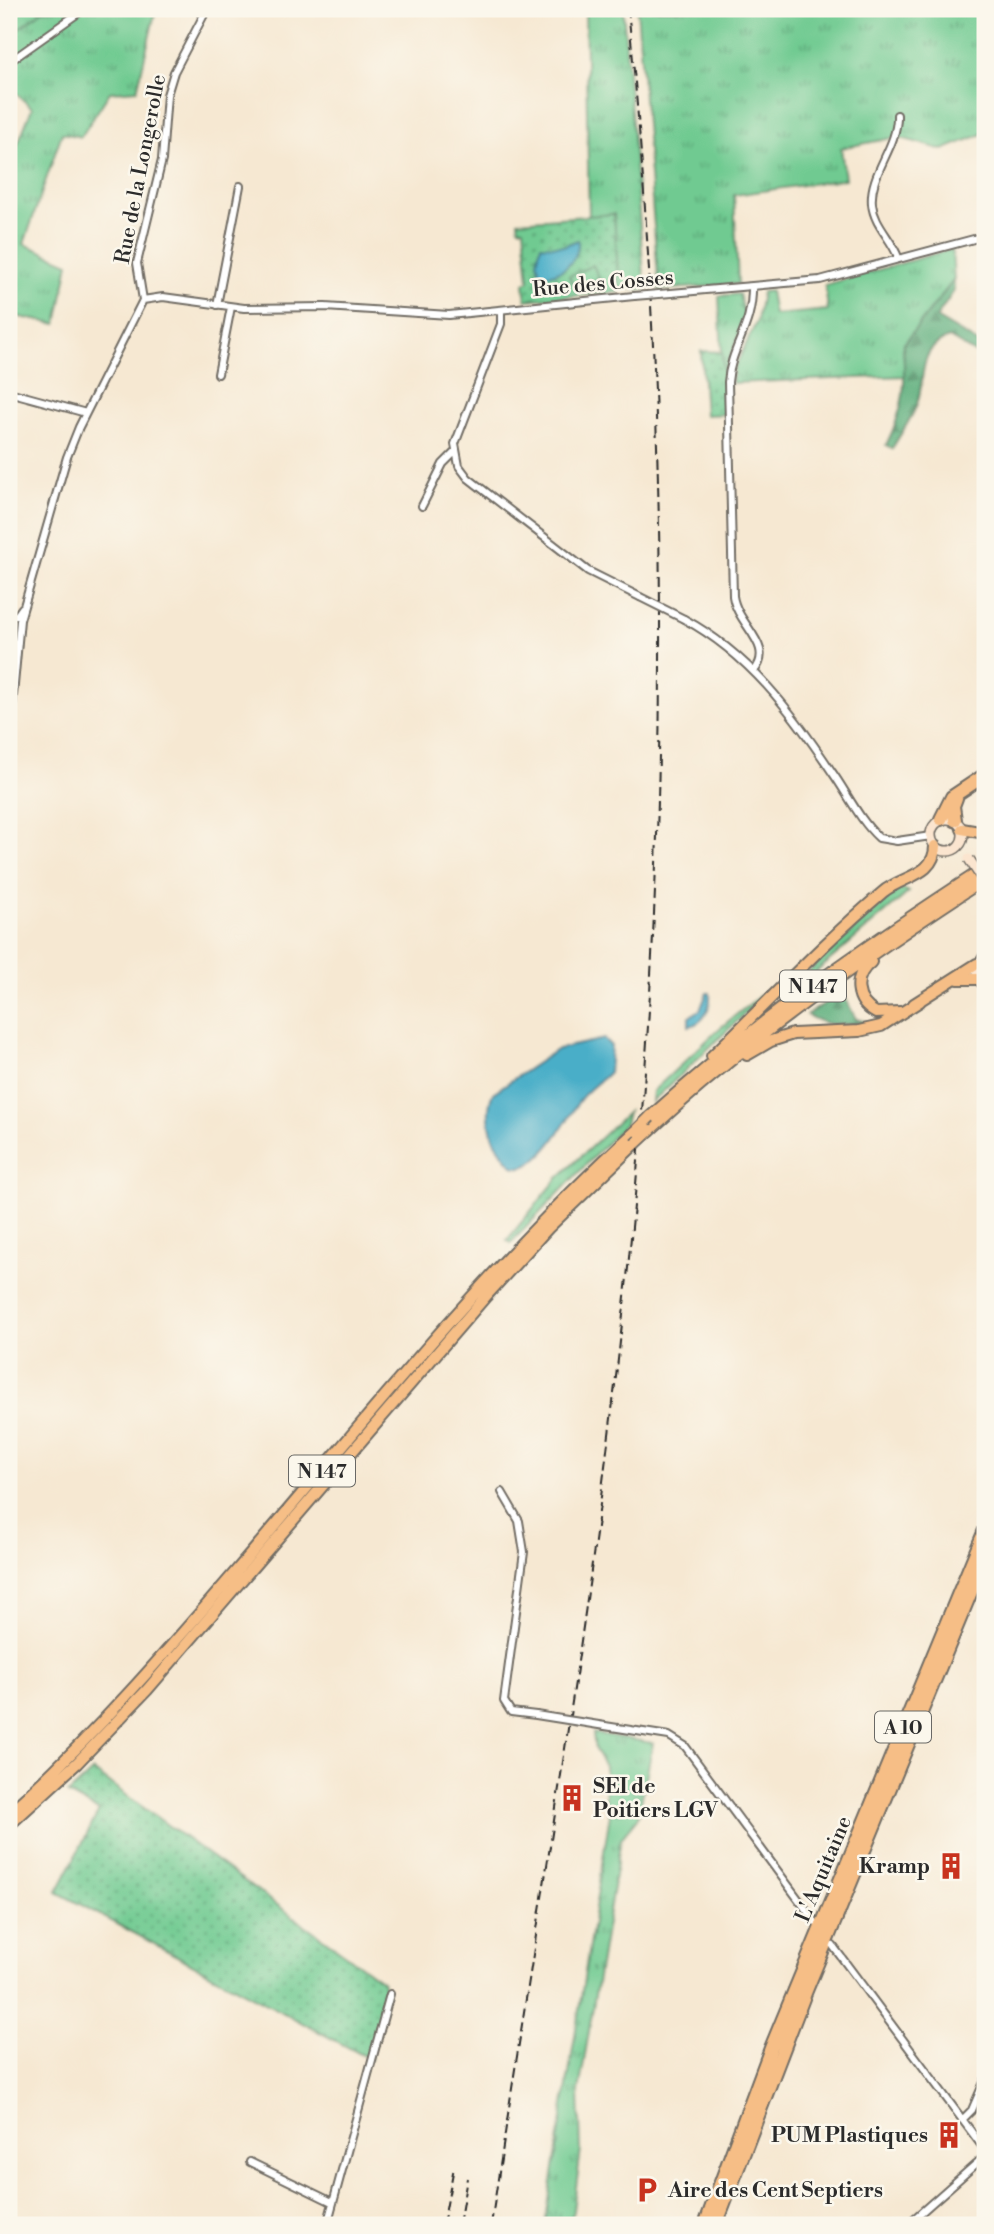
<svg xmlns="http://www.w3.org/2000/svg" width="994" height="2234" viewBox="0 0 994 2234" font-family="'Libre Bodoni',serif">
<defs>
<pattern id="grass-tufts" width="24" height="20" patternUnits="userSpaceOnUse" patternTransform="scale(1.75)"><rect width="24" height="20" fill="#6fca91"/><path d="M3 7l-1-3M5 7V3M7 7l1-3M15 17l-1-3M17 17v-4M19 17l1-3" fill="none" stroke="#5ba477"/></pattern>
<pattern id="forest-firs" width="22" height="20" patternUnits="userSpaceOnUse" patternTransform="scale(1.75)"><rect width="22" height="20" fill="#5bae7b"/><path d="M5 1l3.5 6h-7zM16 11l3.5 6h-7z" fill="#4b8e65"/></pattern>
<pattern id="park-dots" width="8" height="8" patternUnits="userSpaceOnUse" patternTransform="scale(1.75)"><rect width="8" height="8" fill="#6fca91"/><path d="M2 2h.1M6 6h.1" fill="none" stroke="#5ba477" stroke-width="1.8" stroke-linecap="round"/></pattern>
</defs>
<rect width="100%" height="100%" fill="#fbf7ec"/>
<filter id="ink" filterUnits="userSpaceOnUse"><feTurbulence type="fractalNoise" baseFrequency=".0143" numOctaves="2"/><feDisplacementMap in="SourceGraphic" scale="14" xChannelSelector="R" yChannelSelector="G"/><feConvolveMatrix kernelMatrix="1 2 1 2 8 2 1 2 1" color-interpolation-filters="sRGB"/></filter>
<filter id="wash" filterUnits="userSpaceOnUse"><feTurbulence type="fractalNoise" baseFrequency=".00686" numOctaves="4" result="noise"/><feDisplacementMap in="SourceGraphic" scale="28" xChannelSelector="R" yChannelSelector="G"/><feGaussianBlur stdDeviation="1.57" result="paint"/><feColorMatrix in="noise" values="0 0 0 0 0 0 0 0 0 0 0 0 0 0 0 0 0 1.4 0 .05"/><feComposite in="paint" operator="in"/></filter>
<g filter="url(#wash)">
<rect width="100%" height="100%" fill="#f6e8d2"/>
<path fill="url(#grass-tufts)" stroke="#4d7a5e" stroke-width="2" d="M9,9h147l-19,81 -27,2 -29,45 -19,-4 -38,111 45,19 -12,61 -48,-9v-149l23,-58 -23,-21z
M585,9h38l22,281 -27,-2 -4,-74 -25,3z
M637,9h348v124l-42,17 -45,-13 -57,11 4,31 -111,16 4,89 -79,6z
M952,249l2,31 -51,65 2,31 -173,7 2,-14 23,-48 5,-29 8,-1 4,24 54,-5 -3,-25z
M739,294l6,25 -22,57 -4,-80z
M903,889l6,3 -100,86h-7l93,-86z
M768,989l1,2 -117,111 1,-11 67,-63z
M628,1112l-3,12 -114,119 -4,-3 51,-62z
M593,1733l60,10 -15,74 -17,22 -42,252 2,59 -10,75h-26l65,-411 -4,-7 -1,-41 -10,-16z"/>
<path fill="url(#forest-firs)" stroke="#436c53" stroke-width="2" d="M954,280v11l-18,27 49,29v12l-36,-21c-32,10 -23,39 -32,66 -5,15 -17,30 -25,45l-6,-4c19,-38 20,-59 17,-100z
M842,992l14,27 14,4c-25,1 -40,6 -63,-8z"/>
<path fill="url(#park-dots)" stroke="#4d7a5e" stroke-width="2" d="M9,9h36l-36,27z
M614,214l5,78 -93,8 -2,-17 5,-2 -5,-53h-5l-1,-7z
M701,351l21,1 4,62 -21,1z
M93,1771l289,210 3,11 -15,67 -313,-167 42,-81 -31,-17z"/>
<path fill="#6fca91" stroke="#4d7a5e" stroke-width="2" d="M593,265l6,13 -23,12 -7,-14z"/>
<path fill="#49aec8" stroke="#3a6c7a" stroke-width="2" d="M578,240c2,22 -18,36 -38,35l-3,-14 4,-16 22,1z
M707,993h3c1,15 -5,30 -21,33v-9l11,-7z
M604,1039l7,7 -2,26c-10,11 -25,19 -32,32 -10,16 -41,72 -64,62 -19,-20 -31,-46 -20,-73l65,-44z"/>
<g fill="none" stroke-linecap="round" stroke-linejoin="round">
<path stroke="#49aec8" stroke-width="2" d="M9,18l11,-9"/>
</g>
</g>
<g filter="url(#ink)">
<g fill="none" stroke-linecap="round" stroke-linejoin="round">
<defs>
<path id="minor" d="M9,62l75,-53
M897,115c1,32 -28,58 -25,89 2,21 19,34 26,53
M752,287c1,40 -21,59 -24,95l5,214c4,29 43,50 21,75
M671,293l149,-13 165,-44
M143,300l20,-3 81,11 81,-1 124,8 185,-19
M143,300l-6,-37 25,-103 5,-65 7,-23 33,-63
M217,305l23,-119
M501,311v13l-46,120 4,22 9,12 120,93 52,26
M218,374l13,-67
M9,392l77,21
M422,506l21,-42 12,-12
M9,616l8,-1 5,-7
M684,619c65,35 108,93 148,153 15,21 28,49 47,66l18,3 34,-5
M9,623l4,24
M9,739l11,-119 47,-163 12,-30 64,-127
M502,1492l17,29 5,31 -20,149 7,11 25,3
M605,1726l64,10 16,10 131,177
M833,1946l152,204
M962,2120l10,-10 13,-30
M250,2162l82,40
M327,2225l63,-231
M907,2225l78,-69"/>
<path id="secondary" d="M931 835a16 16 0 1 1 32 0a16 16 0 1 1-32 0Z
M985,954l-9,15 2,10 7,8"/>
<path id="trunk" d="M962,829l23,4
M871,962c-19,15 -16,40 5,51l24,-1
M958,979h20
M914,1004l63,-40
M747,1055l24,-14 22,-7 66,-3 22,-5 39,-25
M712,1056c56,-54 111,-113 171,-164 19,-16 52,-16 52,-46
M650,1117c103,-94 218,-173 335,-249
M650,1130c103,-95 218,-175 335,-251
M9,1813c83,-75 155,-158 228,-243 129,-150 252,-306 399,-439
M9,1825l68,-62 70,-73 339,-394 62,-68 87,-84"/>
<path id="motorway" d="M941,819l11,-22 33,-22
M955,820l-2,-14 3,-8
M705,2225l66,-177 214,-518
M716,2225l89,-232 180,-435"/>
</defs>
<use href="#minor" stroke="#726d65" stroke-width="10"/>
<use href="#secondary" stroke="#726d65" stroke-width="12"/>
<use href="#trunk" stroke="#726d65" stroke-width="14"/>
<use href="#motorway" stroke="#726d65" stroke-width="16"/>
<use href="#minor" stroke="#fff" stroke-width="6"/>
<use href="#secondary" stroke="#fbe5cf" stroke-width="9"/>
<use href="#trunk" stroke="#f6be86" stroke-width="10"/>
<use href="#motorway" stroke="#f6be86" stroke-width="12"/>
<path stroke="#2b2b2b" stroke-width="2" stroke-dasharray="10 5" stroke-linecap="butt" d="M443,2225l11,-58
M459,2225l8,-47
M491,2225c50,-332 109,-663 141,-998 39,-405 37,-813 -4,-1218"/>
<defs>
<path id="minor-bridge" d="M634,296l37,-3
M640,597l44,22
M536,1715l69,11"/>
<path id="secondary-bridge" d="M969,859l16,24"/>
<path id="trunk-bridge" d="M636,1131l14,-14
M635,1144l15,-14"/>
</defs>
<use href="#minor-bridge" stroke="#726d65" stroke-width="10" stroke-linecap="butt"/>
<use href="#secondary-bridge" stroke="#726d65" stroke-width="12" stroke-linecap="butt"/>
<use href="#trunk-bridge" stroke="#726d65" stroke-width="14" stroke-linecap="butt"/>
<use href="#minor-bridge" stroke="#fff" stroke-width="6"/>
<use href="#secondary-bridge" stroke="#fbe5cf" stroke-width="9"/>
<use href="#trunk-bridge" stroke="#f6be86" stroke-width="10"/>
</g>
</g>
<defs>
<symbol id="building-bare" viewBox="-9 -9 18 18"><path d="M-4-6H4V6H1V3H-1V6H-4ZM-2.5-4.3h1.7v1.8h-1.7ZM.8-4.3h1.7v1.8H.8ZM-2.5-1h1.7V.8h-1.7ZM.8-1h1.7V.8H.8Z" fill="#c8321e" stroke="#fbf7ec" stroke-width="2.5" paint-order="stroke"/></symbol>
<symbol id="parking-bare" viewBox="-9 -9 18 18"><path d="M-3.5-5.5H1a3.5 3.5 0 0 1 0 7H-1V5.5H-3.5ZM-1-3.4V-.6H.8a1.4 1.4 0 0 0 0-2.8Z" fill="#c8321e" stroke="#fbf7ec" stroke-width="2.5" paint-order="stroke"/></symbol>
</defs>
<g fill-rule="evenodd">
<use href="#building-bare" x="553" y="1779" width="38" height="38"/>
<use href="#building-bare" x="932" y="1847" width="38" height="38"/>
<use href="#building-bare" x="930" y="2116" width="38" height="38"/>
<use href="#parking-bare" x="628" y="2171" width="38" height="38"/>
</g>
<g text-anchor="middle" stroke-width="5" stroke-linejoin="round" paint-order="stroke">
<g fill="#fbf7ec" stroke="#696865" stroke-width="2">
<rect x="780" y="970.5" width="66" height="31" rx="5"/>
<rect x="289" y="1455.5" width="66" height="31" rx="5"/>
<rect x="875" y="1711.5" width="56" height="31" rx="5"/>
</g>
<g font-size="19" font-weight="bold" fill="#2b2b2b">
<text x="813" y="993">N 147</text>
<text x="322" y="1478">N 147</text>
<text x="903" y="1734">A 10</text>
</g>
<g font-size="21" fill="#2b2b2b" stroke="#fbf7ec">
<text transform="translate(140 169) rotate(-79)" y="7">Rue de la Longerolle</text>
<text transform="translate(603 283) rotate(-5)" y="7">Rue des Cosses</text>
<text transform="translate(823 1869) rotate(-67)" y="7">L'Aquitaine</text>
</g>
<g font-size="21" font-weight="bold" fill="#2b2b2b" stroke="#fbf7ec" text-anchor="start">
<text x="593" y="1793">SEI de<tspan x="593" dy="24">Poitiers LGV</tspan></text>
<text x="930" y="1873" text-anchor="end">Kramp</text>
<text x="928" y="2142" text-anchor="end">PUM Plastiques</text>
<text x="668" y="2197">Aire des Cent Septiers</text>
</g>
</g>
<rect width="994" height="2234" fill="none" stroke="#fbf7ec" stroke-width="35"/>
</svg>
